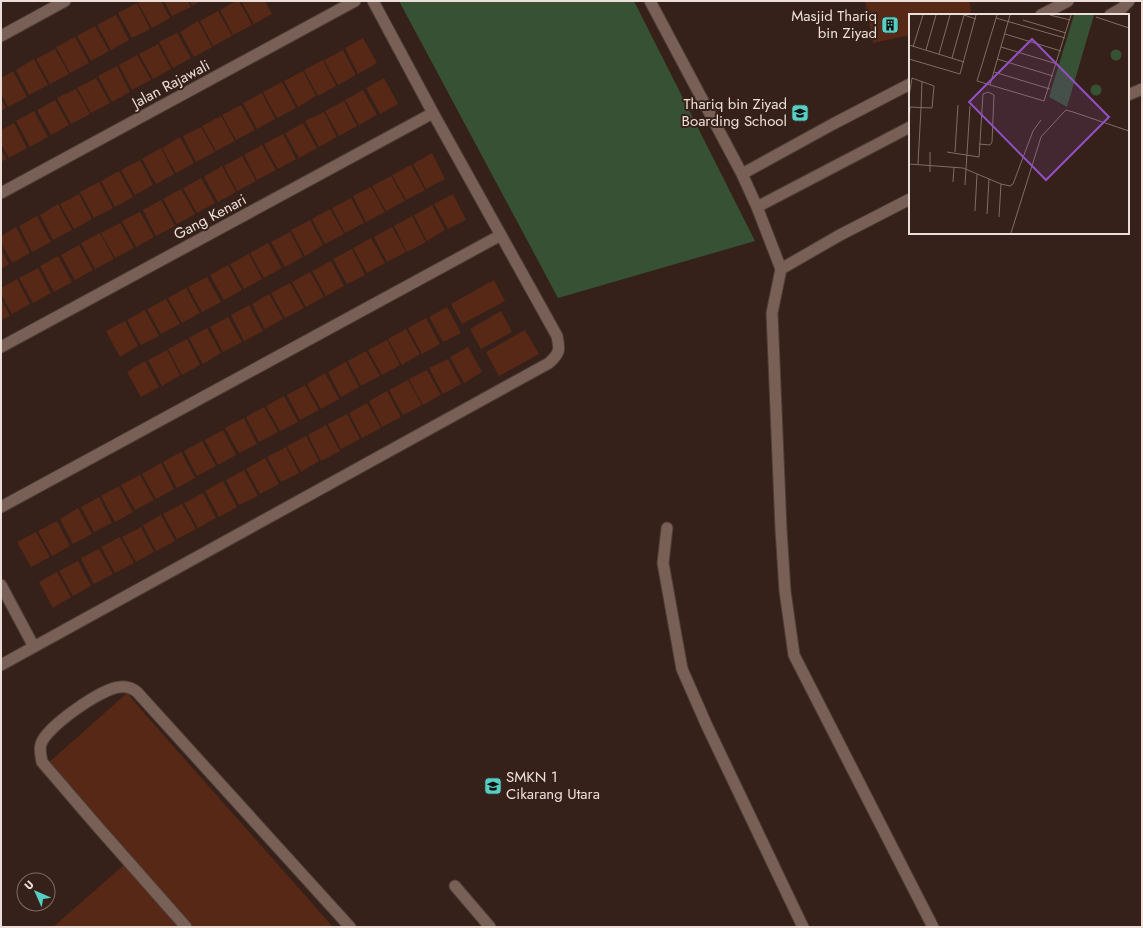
<svg xmlns="http://www.w3.org/2000/svg" width="1143" height="928" viewBox="0 0 1143 928" font-family="Jost,sans-serif">
<rect width="100%" height="100%" fill="#352119"/>
<path fill="#375134" d="M399,1h235l121,240 -197,57z"/>
<path fill="#572815" d="M141,1h20l9,17 -18,10 -14,-25z
M164,1h24l3,6 -19,9z
M190,1h11l-9,5z
M236,1h3l13,24 -19,10 -13,-25z
M241,1h24l7,13 -18,10z
M865,1h104l3,14h-62v20l-37,8z
M137,3l13,26 -18,9 -14,-25z
M218,11l14,25 -19,10 -13,-25z
M116,15l13,25 -18,10 -14,-25z
M198,21l14,26 -18,10 -14,-25z
M95,26l14,25 -18,10 -14,-25z
M177,33l14,25 -18,10 -14,-26z
M75,37l14,26 -19,10 -14,-26z
M363,38l14,25 -19,11 -13,-26z
M158,44l13,25 -18,10 -14,-25z
M55,49l14,25 -19,10 -14,-25z
M343,50l13,25 -18,10 -14,-25z
M137,55l14,25 -19,10 -13,-25z
M34,59l14,26 -19,10 -13,-25z
M323,60l13,26 -18,10 -14,-26z
M117,66l13,26 -18,10 -14,-26z
M13,71l14,26 -19,10 -7,-14v-15z
M303,71l13,25 -18,11 -14,-26z
M96,78l14,25 -19,10 -14,-25z
M384,78l14,26 -18,10 -14,-26z
M282,82l14,26 -19,10 -14,-26z
M76,89l14,25 -19,10 -14,-26z
M363,90l14,25 -18,10 -14,-25z
M262,93l13,26 -18,10 -14,-26z
M1,98l5,10 -5,3z
M55,100l14,25 -18,10 -14,-25z
M344,101l13,25 -18,10 -14,-25z
M241,105l14,25 -19,10 -14,-25z
M34,111l14,26 -18,10 -14,-26z
M324,112l13,25 -18,10 -14,-26z
M221,116l14,25 -19,10 -14,-25z
M14,123l13,25 -18,10 -8,-14v-14z
M303,123l14,25 -18,10 -14,-25z
M201,127l14,25 -19,10 -13,-26z
M283,134l13,25 -18,10 -14,-25z
M180,137l14,26 -18,10 -14,-25z
M262,145l14,25 -19,10 -13,-25z
M161,148l13,26 -18,10 -14,-25z
M1,149l5,10 -5,3z
M432,153l13,26 -19,10 -13,-25z
M242,156l14,25 -19,10 -13,-25z
M140,160l13,25 -18,10 -14,-25z
M411,165l14,25 -19,10 -14,-25z
M222,166l14,26 -18,10 -14,-25z
M119,171l14,26 -18,10 -14,-26z
M391,176l14,25 -19,10 -14,-25z
M201,178l14,25 -18,10 -14,-25z
M99,182l14,26 -19,10 -14,-26z
M371,187l14,25 -19,10 -13,-26z
M181,189l14,25 -18,10 -14,-25z
M79,194l13,25 -18,10 -14,-25z
M453,194l13,26 -18,9 -14,-25z
M351,198l13,25 -19,10 -13,-25z
M161,200l14,26 -19,10 -13,-26z
M58,204l14,26 -19,10 -13,-25z
M432,205l13,25 -18,11 -13,-26z
M330,209l14,25 -19,10 -13,-25z
M140,212l14,25 -18,10 -14,-26z
M37,216l14,26 -19,10 -13,-26z
M412,216l14,26 -19,10 -13,-26z
M310,220l13,25 -18,11 -14,-26z
M120,223l14,25 -19,10 -14,-25z
M16,227l14,26 -18,10 -11,-20v-7z
M392,227l14,25 -19,10 -13,-25z
M290,232l13,25 -18,10 -14,-25z
M100,233l14,26 -19,10 -14,-26z
M371,238l14,25 -18,10 -14,-25z
M268,243l14,25 -18,10 -14,-25z
M79,245l14,25 -18,10 -14,-25z
M1,249l8,15 -8,5z
M352,249l13,26 -18,9 -14,-25z
M249,254l13,25 -18,10 -14,-25z
M58,256l14,26 -18,10 -14,-26z
M331,261l13,25 -18,10 -14,-25z
M228,265l14,25 -18,10 -14,-25z
M38,268l13,25 -18,10 -14,-25z
M310,272l14,25 -18,10 -14,-25z
M207,277l14,25 -19,10 -14,-25z
M17,279l13,25 -18,10 -11,-20v-6z
M494,280l11,21 -43,23 -11,-20z
M290,283l14,25 -19,10 -14,-25z
M186,288l14,25 -18,10 -14,-25z
M269,294l14,25 -18,10 -13,-25z
M1,299l9,17 -9,4z
M166,299l14,25 -19,10 -14,-25z
M249,305l14,26 -19,10 -13,-26z
M447,307l14,26 -18,9 -14,-25z
M145,310l14,26 -18,9 -14,-25z
M501,311l11,21 -31,17 -11,-20z
M228,317l14,25 -19,10 -13,-25z
M426,318l14,26 -18,10 -14,-26z
M125,321l13,25 -18,11 -14,-26z
M207,328l14,25 -18,11 -14,-26z
M406,329l14,25 -18,11 -14,-26z
M525,330l14,24 -40,22 -13,-24z
M187,339l13,26 -18,10 -14,-26z
M387,340l13,25 -18,10 -14,-25z
M468,347l14,25 -18,11 -14,-26z
M167,350l13,25 -18,11 -14,-26z
M366,351l14,25 -19,10 -13,-25z
M448,359l13,25 -18,10 -14,-26z
M145,361l14,26 -18,10 -14,-25z
M346,362l13,25 -18,10 -13,-25z
M427,370l14,25 -18,10 -14,-26z
M325,373l14,26 -18,10 -14,-25z
M408,380l14,25 -19,10 -14,-25z
M305,385l14,25 -19,10 -13,-25z
M387,391l14,26 -19,10 -13,-26z
M284,396l14,26 -18,9 -14,-25z
M367,403l14,25 -19,10 -13,-25z
M264,407l14,25 -19,10 -13,-25z
M347,414l13,25 -19,10 -13,-25z
M244,418l13,26 -18,9 -14,-25z
M326,425l14,26 -19,10 -13,-26z
M223,430l13,25 -18,10 -13,-25z
M306,436l13,25 -18,11 -14,-26z
M202,441l14,25 -19,10 -13,-25z
M286,447l13,26 -18,9 -14,-25z
M181,452l14,26 -18,10 -14,-26z
M265,458l14,26 -19,10 -14,-25z
M161,463l13,26 -18,10 -14,-25z
M244,470l14,26 -19,9 -13,-25z
M140,475l14,25 -19,10 -14,-25z
M223,481l14,26 -18,10 -14,-26z
M119,486l14,26 -18,10 -14,-26z
M203,493l13,25 -18,10 -14,-25z
M99,497l13,26 -18,9 -13,-25z
M182,504l14,25 -19,10 -14,-25z
M78,508l14,26 -19,10 -13,-25z
M161,515l14,26 -19,10 -13,-26z
M57,521l13,25 -18,10 -14,-25z
M141,527l13,25 -18,10 -14,-25z
M36,532l14,25 -19,10 -14,-25z
M120,537l14,26 -19,10 -14,-26z
M99,549l14,25 -19,10 -13,-26z
M78,561l13,25 -18,10 -14,-25z
M57,572l14,25 -18,11 -14,-26z
M127,693l17,20 189,214h-144l-143,-162z
M124,865l55,62h-126z"/>
<g fill="none" stroke-linecap="round" stroke-linejoin="round">
<defs>
<path id="service" d="M650,1l92,173 15,33 24,62
M1041,15l27,-14
M1110,15l12,-7 7,-7
M742,174l91,-50 77,-40
M757,207l153,-80
M455,886l35,41"/>
<path id="minor" d="M1,36l64,-35
M1128,95l14,-6
M1,193l354,-192
M910,199l-70,36 -59,34 -9,44 9,216 4,62 9,64 139,272
M1,347l432,-234
M1,507l500,-272
M667,528l-4,35 19,106 25,57 96,201
M1,585l33,62
M1,665l548,-302c11,-10 11,-13 8,-27l-124,-223 -60,-112
M186,927l-89,-101 -55,-64c-1,-6 -3,-12 -1,-18 5,-17 61,-56 79,-57 7,-1 12,1 17,5l213,235"/>
</defs>
<use href="#service" stroke="#4e3d37" stroke-width="13"/>
<use href="#minor" stroke="#4e3d37" stroke-width="13"/>
<use href="#service" stroke="#786056" stroke-width="11"/>
<use href="#minor" stroke="#786056" stroke-width="11"/>
</g>
<defs>
<symbol id="building-square" viewBox="-11 -11 22 22"><rect x="-9" y="-9" width="18" height="18" rx="4" fill="#57cec2" stroke="#352119"/><path d="M-4-6H4V6H1V3H-1V6H-4ZM-2.5-4.3h1.7v1.8h-1.7ZM.8-4.3h1.7v1.8H.8ZM-2.5-1h1.7V.8h-1.7ZM.8-1h1.7V.8H.8Z" fill="#111"/></symbol>
<symbol id="school-square" viewBox="-11 -11 22 22"><rect x="-9" y="-9" width="18" height="18" rx="4" fill="#57cec2" stroke="#352119"/><path d="M0-5L7-2L0 1L-7-2ZM-4 1L0 2.5L4 1V4Q0 6-4 4Z" fill="#111"/></symbol>
</defs>
<g fill-rule="evenodd">
<use href="#building-square" x="880" y="15" width="20" height="20"/>
<use href="#school-square" x="790" y="103" width="20" height="20"/>
<use href="#school-square" x="483" y="776" width="20" height="20"/>
</g>
<g text-anchor="middle" stroke-width="4" stroke-linejoin="round" paint-order="stroke">
<g font-size="15" fill="#ecded8" stroke="#352119" text-anchor="end">
<text x="877" y="21">Masjid Thariq<tspan x="877" dy="17">bin Ziyad</tspan></text>
<text x="787" y="109">Thariq bin Ziyad<tspan x="787" dy="17">Boarding School</tspan></text>
<text x="506" y="782" text-anchor="start">SMKN 1<tspan x="506" dy="17">Cikarang Utara</tspan></text>
</g>
<g font-size="15" fill="#ecded8" stroke="#352119">
<text transform="translate(171 84) rotate(-28)" y="5">Jalan Rajawali</text>
<text transform="translate(210 217) rotate(-28)" y="5">Gang Kenari</text>
</g>
</g>
<g transform="translate(909 14)">
<rect width="220" height="220" fill="#352119"/>
<path d="M165,1h20l-27,92 -18,-10zM201.5 41a5.5 5.5 0 1 1 11 0a5.5 5.5 0 1 1-11 0ZM181.5 76a5.5 5.5 0 1 1 11 0a5.5 5.5 0 1 1-11 0Z" fill="#375134"/>
<path fill="none" stroke="#7e6d65" stroke-width="1" d="M55,1l12,4M88,1l-20,66 67,20 27,-86M141,1l20,5M187,3l33,11M87,4l69,20M114,6l43,13M96,20l56,17M0,31l55,17M4,33l10,-32M92,33l56,17M17,36l10,-35M30,40l11,-39M43,44l12,-43M0,45l51,15 16,-59M88,45l56,17M85,58l56,17M81,71l20,-70M0,82l3,-18 22,8 -2,22 -23,-1M12,94l1,-27M0,110l1,-17M38,138l32,5 4,-63 5,-2 6,3 -2,47 -2,3 -11,-1M46,138l3,-47M0,150l54,4 38,16 -2,33M9,150l3,-56M21,158v-20M44,168l1,-15M92,170l9,2 3,-2 20,-53 8,-11M56,171l5,-79M66,197l2,-37M78,200l2,-35M102,219l30,-96 22,-24 3,-3 7,2 56,19"/>
<path fill="#9250c4" fill-opacity="0.15" stroke="#9250c4" stroke-width="2" d="M123,25l77,78 -63,63 -77,-78z"/>
<rect width="220" height="220" fill="none" stroke="#ecded8" stroke-width="2"/>
</g>
<rect width="1143" height="928" fill="none" stroke="#ecded8" stroke-width="4"/>
<g transform="translate(36 892) rotate(315)"><circle r="19" fill="#352119" stroke="#7e6d65"/>
<path d="M0-3L7 15L0 10L-7 15Z" fill="#57cec2"/>
<text y="-6" font-size="11" font-weight="bold" text-anchor="middle" fill="#ecded8">U</text>
</g>
</svg>
